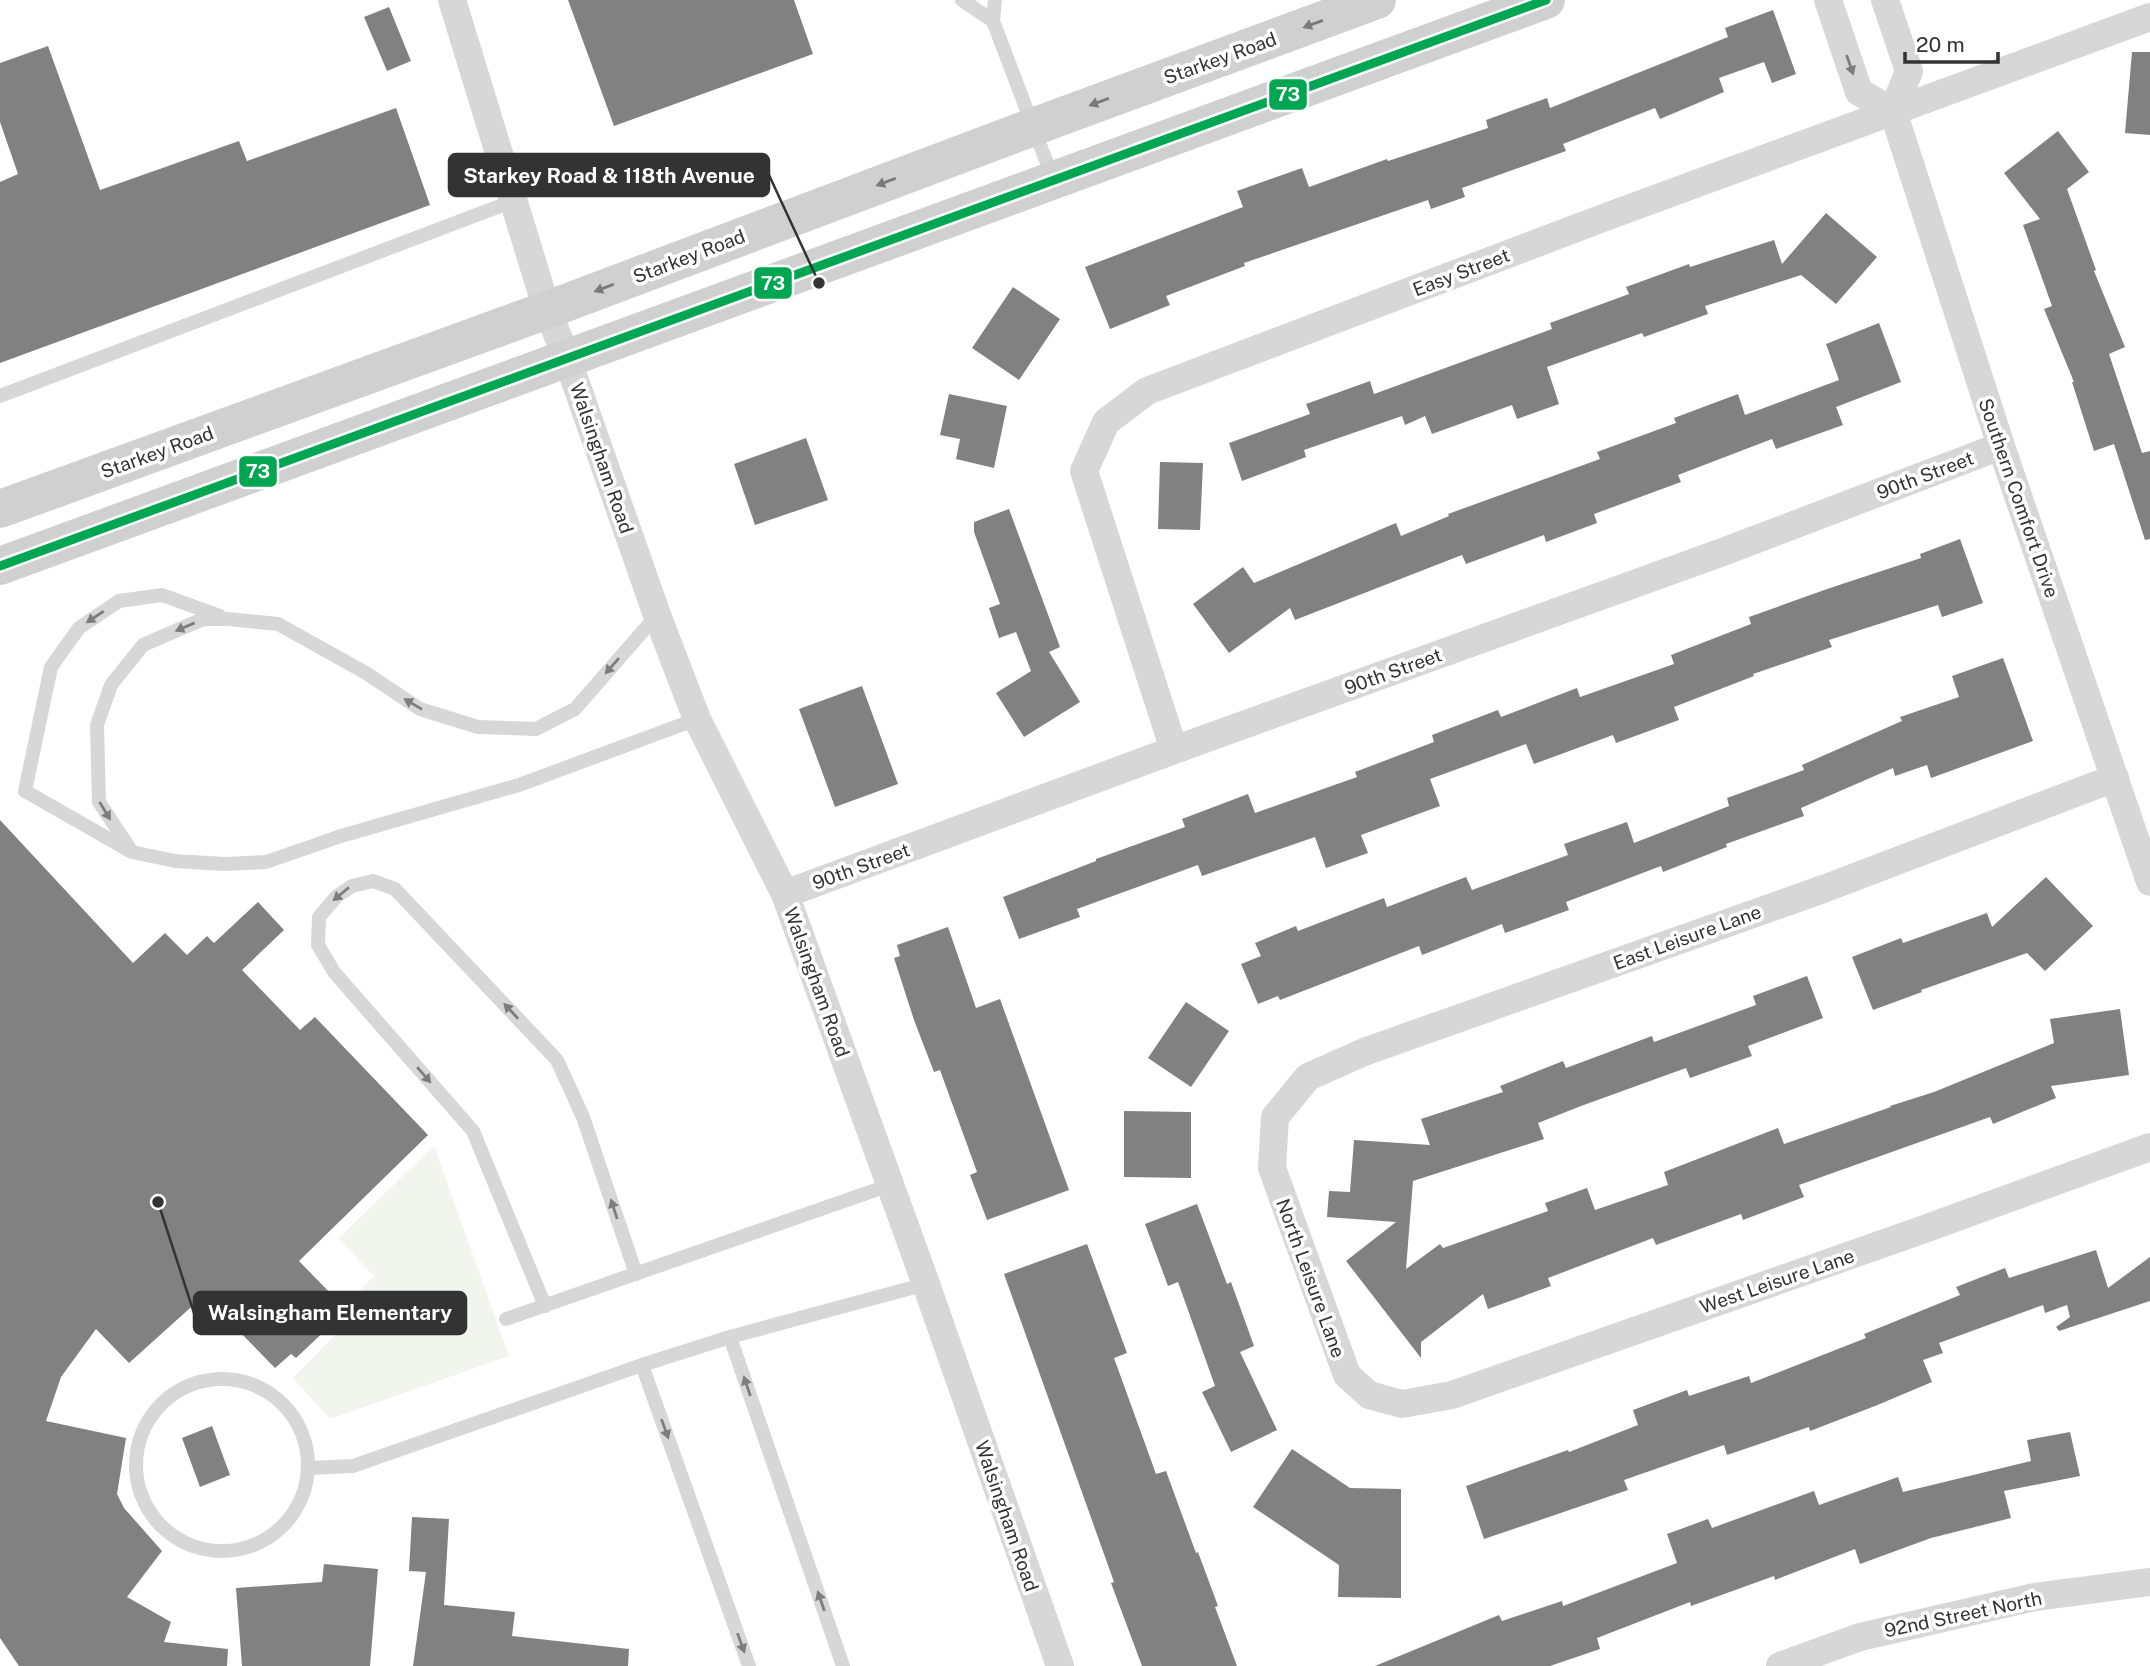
<svg xmlns="http://www.w3.org/2000/svg" width="2150" height="1666" viewBox="0 0 2150 1666" font-family="'Public Sans',sans-serif">
<rect width="100%" height="100%" fill="#fff"/>
<path fill="#f1f5ed" d="M434,1146l75,210 -179,63 -37,-41 51,-52 -9,-9 39,-41 -35,-38z"/>
<path fill="#818181" d="M568,0h226l19,54 -199,72z
M389,7l22,54 -24,10 -23,-54z
M1773,10l23,64 -24,9 -8,-21 -45,16 5,14 -64,27 -5,-11 -92,36 3,7 -104,37 3,9 -34,12 -3,-9 -184,63 1,3 -79,30 4,9 -60,24 -25,-62 158,-60 -6,-16 65,-23 7,19 78,-28 1,2 100,-33 -2,-8 61,-22 3,10 178,-71 -3,-9z
M48,46l52,144 139,-49 8,20 149,-53 34,97 -430,158v-181l18,-8 -18,-52v-59z
M2132,52h18v83l-25,-2z
M2058,131l31,41 -22,17 29,81 -2,1 31,76 -16,7 33,99 8,-2v88l-5,1 -31,-96 -20,7 -22,-69h2l-30,-73 8,-3 -29,-81 17,-6 -36,-46z
M1826,213l51,44 -41,47 -35,-29 -96,31 3,8 -64,23 -2,-4 -95,34 12,37 -42,15 -5,-14 -80,29 -7,-18 -20,9 -3,-9 -98,34 2,7 -64,24 -13,-38 81,-29 -4,-10 64,-23 4,13 178,-65 -2,-6 79,-29 -3,-7 63,-23 1,3 84,-27 8,24z
M1013,287l47,32 -41,61 -47,-32z
M1879,323l22,59 -65,25 7,18 -67,24 -4,-10 -94,36 3,7 -87,32 3,9 -51,19 -2,-7 -78,29 -4,-9 -167,65 -5,-12 -61,45 -36,-49 50,-37 11,16 142,-60 5,13 48,-20 -1,-2 152,-55 -3,-7 79,-29 -2,-5 64,-24 7,21 94,-35 -13,-36z
M949,394l58,12 -13,62 -38,-9 4,-20 -20,-4z
M806,438l22,62 -73,25 -21,-61z
M1160,462l43,1 -3,67 -42,-1z
M1009,509l51,138 -11,5 31,50 -56,35 -28,-44 35,-22 -15,-39 -17,6 -10,-30 11,-4 -26,-72v-10z
M1960,539l23,64 -41,14 -4,-12 -109,35 3,7 -79,27 1,2 -80,31 5,13 -63,23 -3,-8 -79,29 -8,-20 -96,35 10,27 -79,29 7,18 -42,15 -11,-31 -113,39 -4,-11 -121,44 3,8 -61,22 -16,-42 93,-36v-2l89,-32 -3,-8 66,-25 7,19 102,-36 -2,-5 79,-30 -2,-7 66,-25 3,7 76,-29 3,9 94,-33 -3,-9 80,-31 -2,-7 81,-29 91,-30 -1,-4z
M2003,658l30,83 -102,37 -4,-13 -32,11 -2,-8 -92,40 3,8 -78,28 1,3 -64,25 -2,-6 -95,36 3,8 -64,23 -3,-9 -80,31 -3,-9 -139,54 -2,-4 -20,8 -17,-40 20,-8 -6,-13 41,-17 2,5 86,-33 3,9 79,-30 6,13 96,-35 -4,-11 63,-22 7,21 95,-37 -2,-8 77,-28 -2,-5 100,-44 -2,-4 59,-20 -7,-21z
M862,686l36,98 -63,23 -36,-98z
M0,820l133,143 32,-30 22,22 20,-19 7,7 44,-41 26,28 -42,40 58,60 15,-13 113,118 -129,126 36,37 -15,16 11,11 -35,33 -5,-4 -16,14 -41,-42 -5,4 -30,-30 -70,63 -33,-34 -35,48 -15,44 80,17 -9,56 7,14 38,43 -35,46 44,25 -7,20 64,7 -1,17h-208l-19,-28z
M2046,877l47,49 -48,45 -18,-18 -106,37 1,2 -49,18 -21,-53 49,-19 2,5 84,-30 5,14z
M948,927l28,81 24,-9 69,191 -82,30 -17,-45 7,-3 -37,-102 -6,2 -20,-52 -20,-62 6,-2 -3,-11z
M1807,976l16,42 -75,28 4,10 -62,22 -4,-10 -105,38 -43,17 6,16 -131,42 -7,88 34,-25 3,4 105,-37 -3,-8 42,-15 8,22 73,-25 -4,-13 114,-44 6,16 107,-37 -1,-1 44,-14 120,-49 -4,-24 70,-10 9,66 -78,11 5,12 -63,26 -3,-7 -191,68 5,12 -61,23 -2,-6 -85,31 -3,-7 -105,40 3,8 -63,23 -5,-15 -62,48v16l-75,-97 50,-39 -69,-5 2,-26 21,1 4,-52 76,5 -9,-26 82,-27 -3,-6 63,-25 3,7 86,-32 2,6 102,-37 -3,-9z
M1186,1002l43,29 -38,56 -43,-29z
M1124,1111l67,1v66l-67,-1z
M1197,1204l30,80 4,-2 23,64 -14,6 37,78 -46,22 -29,-60 13,-6 -37,-104 -10,4 -23,-62z
M1087,1244l40,109 -13,5 42,116 10,-3 30,82 2,-1 20,54 -3,1 22,59h-95l-31,-83 3,-1 -110,-308z
M2096,1250l12,38 42,-31v44l-91,30 -3,-4 14,-10 -3,-12 -22,8 -2,-8 -104,38 4,10 -20,7 9,22 -57,24 -65,25 -1,-4 -82,28 -3,-10 -100,35 4,10 -144,49 -18,-53 102,-36 1,2 69,-27 -5,-15 54,-20 2,6 60,-20 2,7 115,-45 -2,-4 96,-39 -4,-8 49,-19 4,10z
M212,1426l18,49 -30,12 -18,-49z
M2070,1432l10,44 -76,15 7,27 -80,20 -71,26 -5,-15 -80,31 -1,-4 -83,30 -1,-4 -93,36 3,11 -50,17h-175l124,-51 3,6 60,-20 1,5 114,-43 -10,-29 41,-15 4,9 102,-37 5,14 79,-28 5,15 128,-31 -4,-21z
M1292,1449l58,39 51,1v109l-63,-1 1,-32 -86,-58z
M412,1517l37,2 -5,86 71,7 -3,24 117,13 -1,17h-215l13,-94 -17,-1z
M324,1564l54,5 -8,97h-128l-6,-78 86,-6z"/>
<g fill="none" stroke-linecap="round" stroke-linejoin="round">
<path stroke="#d7d7d7" stroke-width="14" d="M962,0l31,21
M995,0l-2,21 60,158
M0,396l513,-195
M657,615l-82,94 -39,20 -58,-2 -58,-18 -54,-36 -88,-49 -50,-5h-25l-60,26 -32,40 -14,40 2,77 33,50 43,9 50,3 41,-2 75,-26 178,-51 178,-66
M130,851l-105,-60 26,-124 28,-39 40,-27 43,-6 58,21
M545,1306l-72,-175 -139,-159 -16,-27 1,-28 18,-21 15,-10 21,-5 22,8 162,171 26,57 53,157
M506,1319l384,-134
M730,1337l113,329
M642,1365l107,301
M136 1465a86 86 0 1 1 172 0a86 86 0 1 1-172 0Z
M308,1468l45,-2 289,-101 88,-28 196,-53"/>
<path stroke="#d7d7d7" stroke-width="28" d="M452,0l95,310 20,48 90,257 40,104 88,175 141,390 134,382
M1828,0l31,92 34,19 16,-40 -24,-71
M1893,111l108,335 149,436
M1174,750l-90,-279 22,-49 41,-31 456,-173 547,-201
M2115,778l-289,110 -462,164 -56,25 -33,40 -3,51 75,207 22,20 33,9 50,-9 467,-164 231,-84
M785,894l389,-144 546,-197 281,-107
M1780,1666l80,-29 175,-40 115,-15"/>
<path stroke="#d0d0d0" stroke-width="38" d="M0,509l547,-199 486,-183 344,-127
M0,566l1546,-566"/>
<defs>
<path id="bus-1" d="M0,566l1546,-566"/>
</defs>
<use href="#bus-1" stroke="#fff" stroke-width="14"/>
<use href="#bus-1" stroke="#00a651" stroke-width="9"/>
</g>
<defs><path id="oneway-solid" d="M-6-.8H1V-3.2L6.5 0L1 3.2V.8H-6Z" transform="scale(1.75)"/></defs>
<g fill="#7a7a7a">
<use href="#oneway-solid" transform="translate(1313 24) rotate(160)"/>
<use href="#oneway-solid" transform="translate(1099 102) rotate(160)"/>
<use href="#oneway-solid" transform="translate(886 182) rotate(159)"/>
<use href="#oneway-solid" transform="translate(604 288) rotate(159)"/>
</g>
<g fill="#7d7d7d">
<use href="#oneway-solid" transform="translate(1850 65) rotate(71)"/>
<use href="#oneway-solid" transform="translate(95 617) rotate(146)"/>
<use href="#oneway-solid" transform="translate(185 627) rotate(157)"/>
<use href="#oneway-solid" transform="translate(612 666) rotate(131)"/>
<use href="#oneway-solid" transform="translate(413 704) rotate(-149)"/>
<use href="#oneway-solid" transform="translate(105 811) rotate(59)"/>
<use href="#oneway-solid" transform="translate(341 894) rotate(140)"/>
<use href="#oneway-solid" transform="translate(511 1011) rotate(-133)"/>
<use href="#oneway-solid" transform="translate(424 1075) rotate(49)"/>
<use href="#oneway-solid" transform="translate(614 1209) rotate(-108)"/>
<use href="#oneway-solid" transform="translate(747 1386) rotate(-109)"/>
<use href="#oneway-solid" transform="translate(665 1429) rotate(70)"/>
<use href="#oneway-solid" transform="translate(821 1601) rotate(-109)"/>
<use href="#oneway-solid" transform="translate(741 1643) rotate(70)"/>
</g>
<g text-anchor="middle" stroke-width="7" stroke-linejoin="round" paint-order="stroke">
<g font-size="19" fill="#333" stroke="#fff">
<text transform="translate(1220 58) rotate(-20)" y="7">Starkey Road</text>
<text transform="translate(689 256) rotate(-21)" y="7">Starkey Road</text>
<text transform="translate(1461 272) rotate(-21)" y="7">Easy Street</text>
<text transform="translate(157 452) rotate(-20)" y="7">Starkey Road</text>
<text transform="translate(602 458) rotate(71)" y="7">Walsingham Road</text>
<text transform="translate(1925 475) rotate(-21)" y="7">90th Street</text>
<text transform="translate(2019 498) rotate(71)" y="7">Southern Comfort Drive</text>
<text transform="translate(1393 671) rotate(-20)" y="7">90th Street</text>
<text transform="translate(861 866) rotate(-20)" y="7">90th Street</text>
<text transform="translate(1687 937) rotate(-20)" y="7">East Leisure Lane</text>
<text transform="translate(817 982) rotate(70)" y="7">Walsingham Road</text>
<text transform="translate(1311 1278) rotate(70)" y="7">North Leisure Lane</text>
<text transform="translate(1777 1281) rotate(-19)" y="7">West Leisure Lane</text>
<text transform="translate(1007 1516) rotate(71)" y="7">Walsingham Road</text>
<text transform="translate(1963 1614) rotate(-12)" y="7">92nd Street North</text>
</g>
</g>
<path fill="none" stroke="#333" stroke-width="2.5" d="M819 283L769 175M158 1202L194 1313"/>
<g fill="#333" stroke="#fff" stroke-width="2.5">
<circle cx="819" cy="283" r="7"/>
<circle cx="158" cy="1202" r="7"/>
</g>
<g fill="#333" stroke="#333" stroke-width="2.5">
<rect x="449" y="154" width="320" height="42" rx="7"/>
<rect x="194" y="1292" width="272" height="42" rx="7"/>
</g>
<g font-size="21" text-anchor="middle" font-weight="bold" fill="#fff">
<text x="609" y="183">Starkey Road &amp; 118th Avenue</text>
<text x="330" y="1320">Walsingham Elementary</text>
</g>
<g stroke="#fff" stroke-width="2.5">
<rect x="1268" y="78" width="40" height="33" rx="7" fill="#00a651"/>
<rect x="753" y="266" width="40" height="34" rx="7" fill="#00a651"/>
<rect x="238" y="455" width="40" height="33" rx="7" fill="#00a651"/>
</g>
<g font-size="19" text-anchor="middle" font-weight="bold" fill="#fff">
<text x="1288" y="101">73</text>
<text x="773" y="290">73</text>
<text x="258" y="478">73</text>
</g>
<path d="M1905 52v10h93v-10" fill="none" stroke="#333333" stroke-width="3.5"/>
<text x="1916" y="52" font-size="21" fill="#333333" stroke="#ffffff" stroke-width="5" paint-order="stroke">20 m</text>
</svg>
